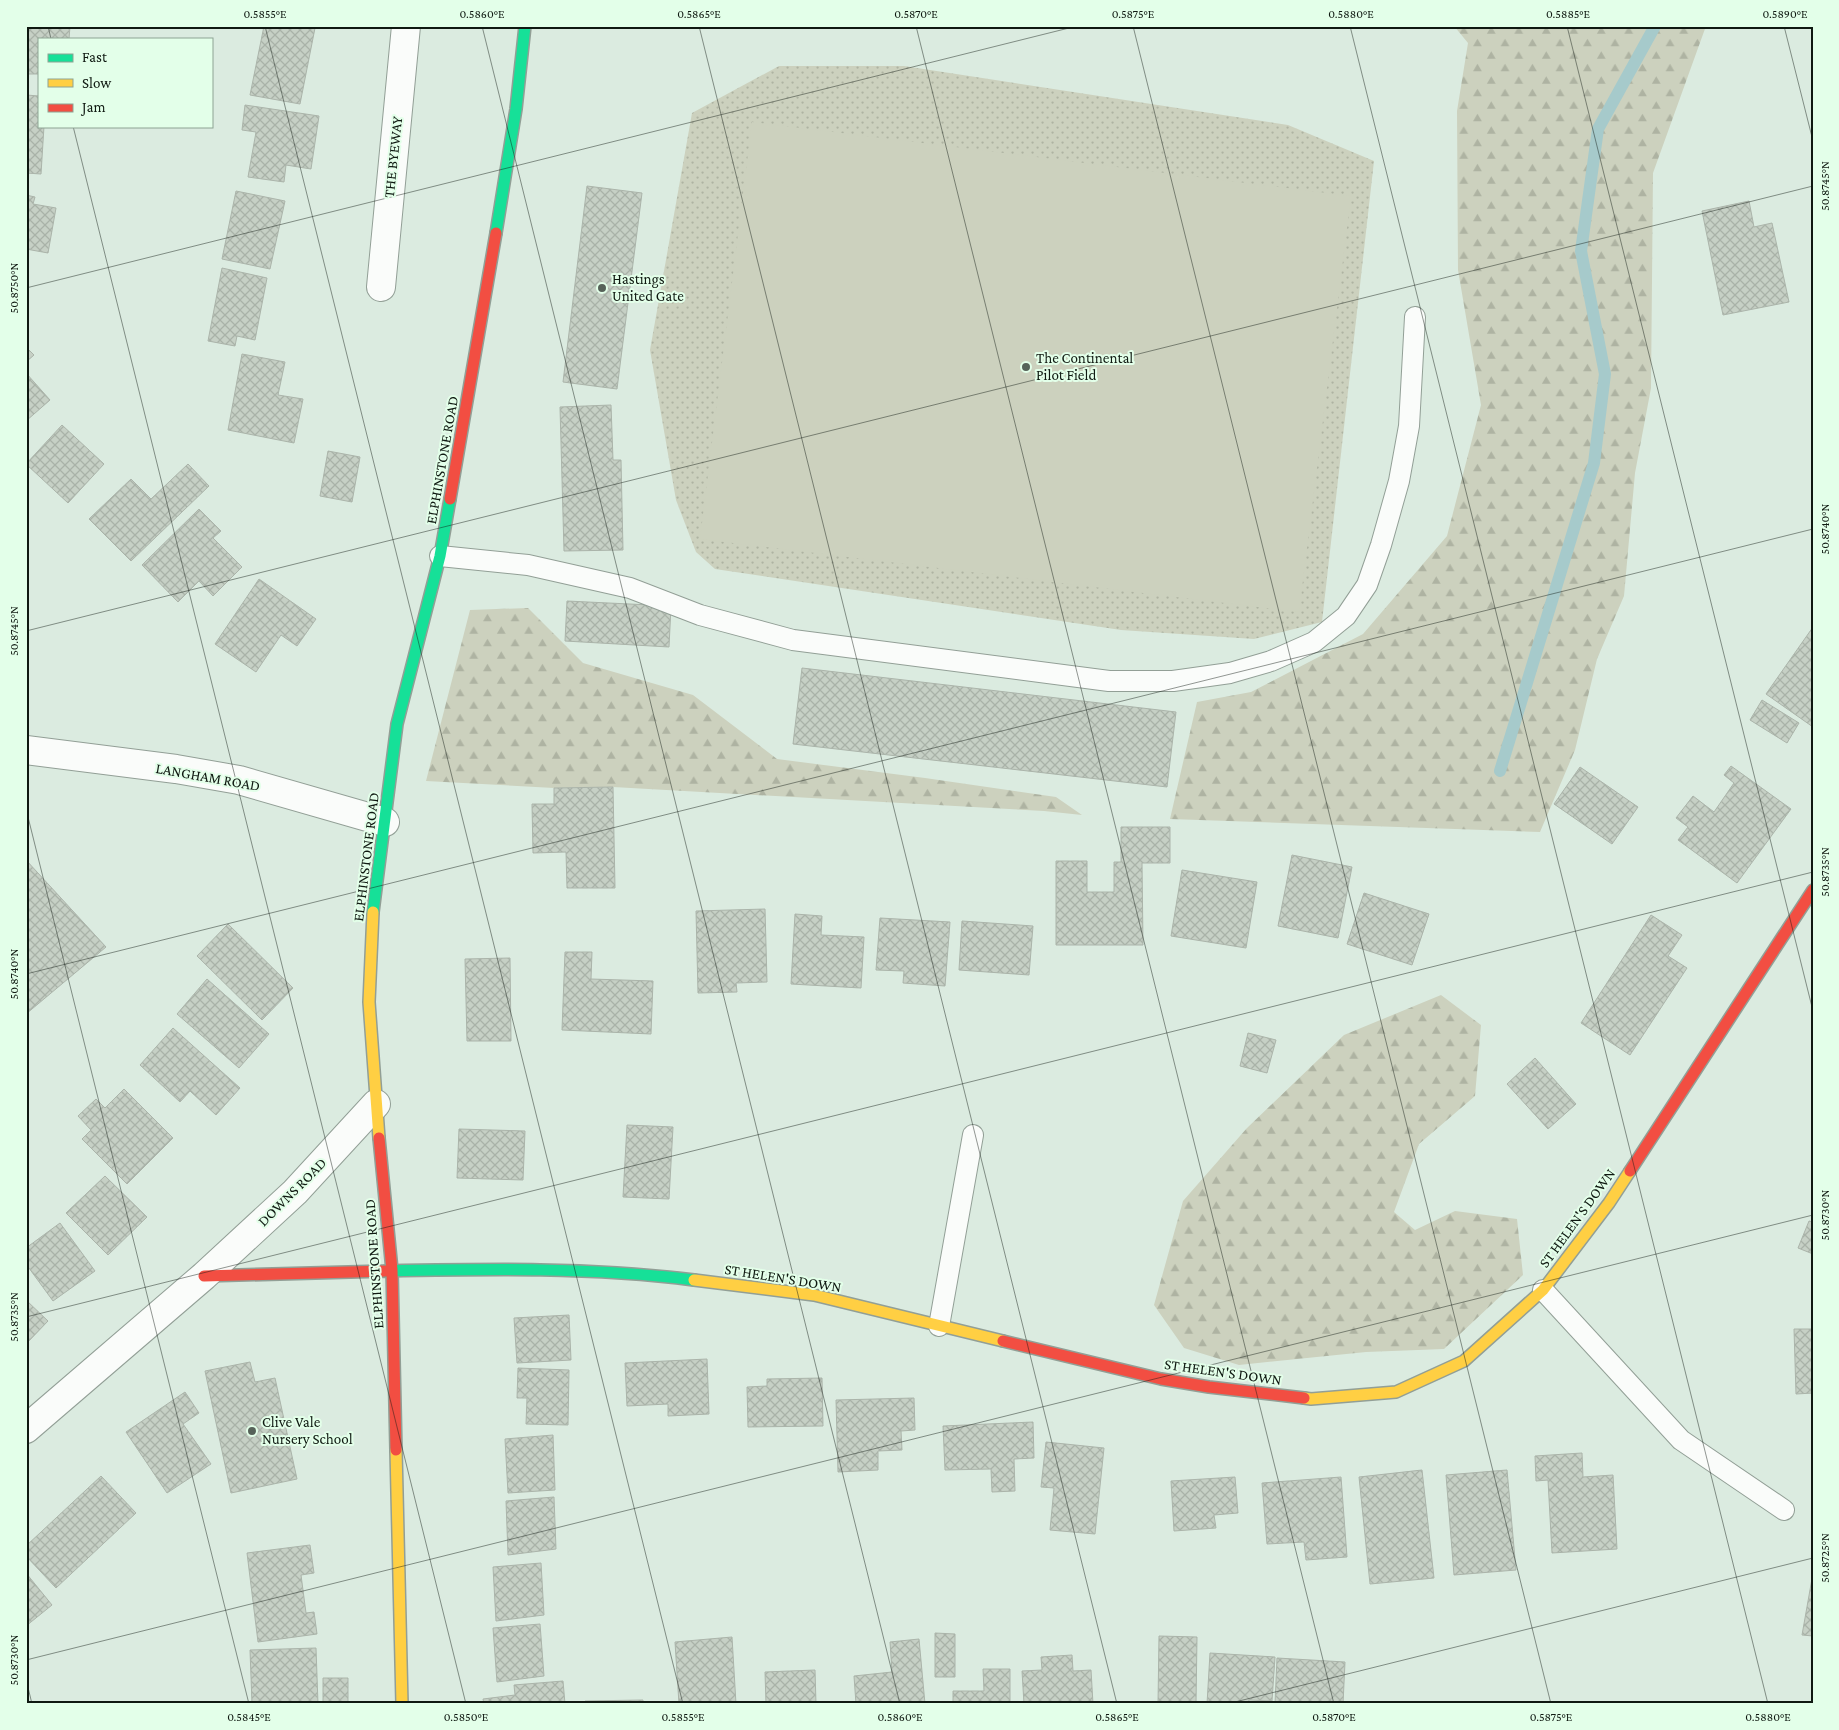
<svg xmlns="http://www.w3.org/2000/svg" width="1839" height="1730" viewBox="0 0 1839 1730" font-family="'Crimson Pro',serif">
<defs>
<pattern id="grass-dots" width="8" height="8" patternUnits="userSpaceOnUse" patternTransform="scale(1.25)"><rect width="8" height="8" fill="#ccd1be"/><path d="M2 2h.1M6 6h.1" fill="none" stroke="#aeb3a2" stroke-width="1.8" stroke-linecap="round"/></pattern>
<pattern id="forest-firs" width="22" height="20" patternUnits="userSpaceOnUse" patternTransform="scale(1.25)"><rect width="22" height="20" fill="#ccd1be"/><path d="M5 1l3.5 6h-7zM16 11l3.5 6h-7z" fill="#aeb3a2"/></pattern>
<pattern id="building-cross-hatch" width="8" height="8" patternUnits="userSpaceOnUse" patternTransform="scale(1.25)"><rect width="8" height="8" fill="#c6d0c5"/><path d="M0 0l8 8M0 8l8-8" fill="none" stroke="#a9b2a8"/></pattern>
</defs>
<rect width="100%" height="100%" fill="#dbebe0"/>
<path fill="url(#grass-dots)" d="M779,66h125l384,59 86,36 -52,461 -68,17 -133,-9 -406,-61 -19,-17 -20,-52 -26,-150 42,-237z"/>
<path fill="url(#forest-firs)" d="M1454,26h252l-53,147 -2,215 -16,85 -11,123 -27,63 -22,91 -35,82 -370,-13 27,-117 54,-10 112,-58 84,-98 34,-131 -23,-135 -1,-159 11,-68z
M528,608l55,55 110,32 84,64 148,19 131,19 26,18 -38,-4 -431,-24 -59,1 -128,-7 44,-171z
M1441,995l40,30 -6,71 -56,48 -25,68 21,18 40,-19 62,8 6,56 -79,74 -78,3 -127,13 -55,-17 -30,-43 29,-104 64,-73 97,-93z"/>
<path fill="#ccd1be" d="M752,122l599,74 -52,416 -599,-73z"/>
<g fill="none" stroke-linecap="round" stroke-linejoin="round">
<path stroke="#a6cacb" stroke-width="12" d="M1500,771l94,-308 11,-89 -24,-123 17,-122 57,-103"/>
</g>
<path fill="url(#building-cross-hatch)" stroke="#abb4aa" d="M26,26h44l-1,13h-30v35h-13z
M264,26h39l12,2 -15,76 -50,-9z
M26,95l13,1v30h5l-3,48 -15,-1z
M245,105l74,11 -8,53 -25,-4 -2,17 -36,-5 8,-45 -14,-2z
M587,186l55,7 -25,196 -54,-7z
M236,191l49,10 -15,68 -48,-10z
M26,195l9,2 -2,7 23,4 -8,45 -22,-4z
M1749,201l5,26 18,-4 17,79 -66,13 -21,-104z
M222,268l45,10 -12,62 -18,-4 -2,10 -27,-5z
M26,347l8,8 -8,7z
M242,354l43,8 -7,33 25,4 -9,44 -66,-13z
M26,373l24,27 -24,21z
M611,405l2,55h8l2,90 -59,1 -4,-144z
M62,425l42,39 -36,39 -42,-39z
M328,451l32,6 -8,45 -32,-6z
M188,464l21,22 -78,75 -42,-42 42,-40 20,20z
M199,509l22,22 -8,7 29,29 -29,29 -14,-15 -21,21 -36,-37z
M259,579l57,40 -19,27 -16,-11 -25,37 -41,-28z
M567,601l104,5 -2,41 -104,-6z
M1813,627v100l-47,-33z
M802,668l374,44 -9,75 -374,-43z
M1762,700l37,23 -12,20 -37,-23z
M1731,766l60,43 -54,74 -59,-43 10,-13 -12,-9 17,-22 21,16 20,-29 -10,-8z
M1580,767l58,40 -26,37 -58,-40z
M613,787l2,101h-48l-1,-36 -33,1 -1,-49h22v-16z
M1121,827h49v36h-28l1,82h-87v-84h31v31h27v-30h7z
M1292,855l60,12 -14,71 -60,-12z
M26,860l80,87 -80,67z
M1182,870l75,12 -11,66 -75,-12z
M1364,893l65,21 -17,51 -65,-21z
M765,909l2,73 -31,1 1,9 -39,1 -2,-82z
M795,914l27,2 -1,19 43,2 -3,51 -70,-4z
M1651,915l31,20 -14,21 19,12 -57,87 -49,-32z
M880,918l70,4 -5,64 -42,-3 1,-12 -28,-1z
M962,921l71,5 -4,49 -70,-5z
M228,924l65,64 -31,32 -65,-64z
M565,952h27l-1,27 62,2 -2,53 -89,-4z
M510,958l1,83h-44l-2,-82z
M207,979l62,55 -30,34 -62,-54z
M173,1028l67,60 -24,27 -26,-24 -10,11 -40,-37z
M1248,1033l28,7 -9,33 -27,-7z
M1535,1058l41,46 -28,25 -41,-45z
M124,1089l49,49 -46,46 -45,-45 9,-9 -13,-14 18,-17 9,9z
M627,1125l46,2 -4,72 -46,-2z
M459,1129l66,2 -2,49 -66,-2z
M105,1176l42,41 -39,38 -42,-42z
M1809,1221l4,1v32l-15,-6z
M60,1223l35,48 -42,30 -27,-37v-16z
M26,1300l22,21 -22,23z
M569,1315l2,45 -54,3 -3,-45z
M1794,1329h19v64l-17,1z
M707,1359l2,55 -41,2v-12l-41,2 -2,-43z
M250,1362l5,20 20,-4 22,101 -66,14 -26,-122z
M518,1368l51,2 -1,55 -42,-1 1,-26h-10z
M822,1378l1,48 -75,1 -1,-40 20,-1v-7z
M185,1392l14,21 -16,11 28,40 -44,29 -41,-61z
M914,1398l1,32 -14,1 1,19 -24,1v19l-40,2 -2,-72z
M1033,1422l1,36 -20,1 1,32 -23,1 -1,-23 -46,1 -2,-44z
M553,1435l2,55 -47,3 -3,-54z
M1046,1442l58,6 -9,86 -45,-4 4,-42 -13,-1z
M1582,1453l1,24 30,-2 4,74 -65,4 -4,-73 -12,1 -1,-25z
M1422,1470l12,108 -64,6 -11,-107z
M1507,1470l9,100 -62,5 -8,-100z
M101,1476l35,37 -80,75 -30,-32v-10z
M1235,1477l3,36 -24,2 2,13 -42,3 -3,-50z
M1341,1477l6,80 -41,3 -2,-18 -37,2 -5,-61z
M554,1497l2,52 -48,6 -2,-54z
M310,1545l4,28 -13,2 5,38 8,-1 3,22 -59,8 -11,-89z
M541,1563l3,52 -48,6 -3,-54z
M26,1573l26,32 -26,21z
M1813,1573v63l-11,-1z
M540,1624l4,52 -47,6 -4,-54z
M935,1633l20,1v43h-20z
M1159,1636l38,1 -1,67h-38z
M732,1637l4,67h-57l-4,-62z
M919,1639l6,65h-69l-2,-28 38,-4 -2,-30z
M316,1648l2,56h-66l-2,-54z
M1210,1653l65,4 -3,44 -23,-1v4h-42z
M1072,1655l1,16 18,-1 2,34h-69l-2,-33 20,-1 -1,-13z
M1277,1658l68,4 -2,42h-68z
M983,1669h27v35h-57v-13h31z
M815,1670l1,34h-50l-1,-32z
M323,1678h25v26h-25z
M563,1681l2,23h-81l-1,-5 32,-4 -1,-10z
M643,1700v4h-58v-3z"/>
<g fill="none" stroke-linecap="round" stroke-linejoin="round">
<defs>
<path id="lane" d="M440,556l88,9 102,23 70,27 93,25 316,41h64l57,-8 41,-12 43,-19 32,-26 21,-31 14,-40 18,-64 10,-55 6,-109
M1543,1290l138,150 103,70
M939,1326l34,-191"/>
<path id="street" d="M381,287l25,-261
M26,750l150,19 63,11 146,42
M26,1429l178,-153 91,-84 81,-88"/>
<path id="fast" d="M496,233l20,-124 9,-83
M373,912l24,-188 43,-168 10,-57
M386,1271c102,-2 206,-4 308,9"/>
<path id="slow" d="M373,912l-4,90 10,136
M694,1280l120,15 189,46
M1304,1398l7,1 85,-7 68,-31 79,-71 66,-87 21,-32
M396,1450l6,254"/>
<path id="jam" d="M450,499l46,-266
M379,1138l13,132 4,180
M1630,1171l183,-281
M204,1276l182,-5
M1003,1341l158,38 48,8 95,11"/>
</defs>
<use href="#lane" stroke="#929f96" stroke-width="22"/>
<use href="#street" stroke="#929f96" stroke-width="30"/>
<use href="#fast" stroke="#929f96" stroke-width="14"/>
<use href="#slow" stroke="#929f96" stroke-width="14"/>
<use href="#jam" stroke="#929f96" stroke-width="14"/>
<use href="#lane" stroke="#fafcfa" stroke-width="20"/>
<use href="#street" stroke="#fafcfa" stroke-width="28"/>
<use href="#fast" stroke="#16e098" stroke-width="11"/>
<use href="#slow" stroke="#ffcf43" stroke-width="11"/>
<use href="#jam" stroke="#f24e42" stroke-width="11"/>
</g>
<path fill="none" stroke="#0f1911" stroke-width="1" stroke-opacity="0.45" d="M48,26l3,13M265,26l418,1678M482,26l418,1678M699,26l418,1678M916,26l418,1678M1133,26l418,1678M1350,26l418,1678M1567,26l246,985M1784,26l29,115M73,126l393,1578M26,288l1051,-262M26,631l1787,-445M26,809l223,895M26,974l1787,-445M26,1317l1787,-445M26,1660l1787,-445M26,1679l6,25M1227,1704l586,-146"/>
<g fill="#566259" stroke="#e3ffe9" stroke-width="2">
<circle cx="602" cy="288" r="5"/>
<circle cx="1026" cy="367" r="5"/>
<circle cx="252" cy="1431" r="5"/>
</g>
<g text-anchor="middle" stroke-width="4" stroke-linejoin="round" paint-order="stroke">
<g font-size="15" fill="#0f1911" stroke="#e3ffe9">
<text transform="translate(393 157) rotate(-84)" y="5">THE BYEWAY</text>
<text transform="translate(442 460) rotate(-80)" y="5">ELPHINSTONE ROAD</text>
<text transform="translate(208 777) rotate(10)" y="5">LANGHAM ROAD</text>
<text transform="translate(366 857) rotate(-83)" y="5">ELPHINSTONE ROAD</text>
<text transform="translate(292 1192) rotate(-45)" y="5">DOWNS ROAD</text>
<text transform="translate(1577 1218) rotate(-54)" y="5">ST HELEN'S DOWN</text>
<text transform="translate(374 1264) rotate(-94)" y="5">ELPHINSTONE ROAD</text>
<text transform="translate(783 1278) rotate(9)" y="5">ST HELEN'S DOWN</text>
<text transform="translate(1223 1372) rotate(8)" y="5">ST HELEN'S DOWN</text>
</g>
<g font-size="15" fill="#0f1911" stroke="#e3ffe9" text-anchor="start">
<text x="612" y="284">Hastings<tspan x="612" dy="17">United Gate</tspan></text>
<text x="1036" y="363">The Continental<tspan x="1036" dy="17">Pilot Field</tspan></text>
<text x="262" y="1427">Clive Vale<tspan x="262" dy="17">Nursery School</tspan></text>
</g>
</g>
<rect width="1839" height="1730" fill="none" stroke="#e3ffe9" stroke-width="55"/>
<rect x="38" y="38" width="175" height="90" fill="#e3ffe9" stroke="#8ea393"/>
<rect x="48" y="54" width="25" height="8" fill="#16e098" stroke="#8ea393"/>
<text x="82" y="62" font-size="15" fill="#0f1911">Fast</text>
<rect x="48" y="79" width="25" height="8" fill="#ffcf43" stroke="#8ea393"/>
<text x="82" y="88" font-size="15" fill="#0f1911">Slow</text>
<rect x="48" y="104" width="25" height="8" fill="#f24e42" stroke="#8ea393"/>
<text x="82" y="112" font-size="15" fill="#0f1911">Jam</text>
<rect x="28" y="28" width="1784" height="1674" fill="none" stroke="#0f1911" stroke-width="2"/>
<g font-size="12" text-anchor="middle" fill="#0f1911">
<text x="265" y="18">0.5855°E</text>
<text x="482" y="18">0.5860°E</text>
<text x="699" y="18">0.5865°E</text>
<text x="916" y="18">0.5870°E</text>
<text x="1133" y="18">0.5875°E</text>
<text x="1351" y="18">0.5880°E</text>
<text x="1568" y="18">0.5885°E</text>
<text x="1785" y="18">0.5890°E</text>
<text transform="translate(1825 186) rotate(-90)" y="4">50.8745°N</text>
<text transform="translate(14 288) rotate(-90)" y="4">50.8750°N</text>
<text transform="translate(1825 529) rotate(-90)" y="4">50.8740°N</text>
<text transform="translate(14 631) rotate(-90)" y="4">50.8745°N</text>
<text transform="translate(1825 872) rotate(-90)" y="4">50.8735°N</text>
<text transform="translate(14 974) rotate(-90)" y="4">50.8740°N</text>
<text transform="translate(1825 1215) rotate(-90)" y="4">50.8730°N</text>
<text transform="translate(14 1317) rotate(-90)" y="4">50.8735°N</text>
<text transform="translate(1825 1558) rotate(-90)" y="4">50.8725°N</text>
<text transform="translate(14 1660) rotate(-90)" y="4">50.8730°N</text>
<text x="249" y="1721">0.5845°E</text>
<text x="466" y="1721">0.5850°E</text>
<text x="683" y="1721">0.5855°E</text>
<text x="900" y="1721">0.5860°E</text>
<text x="1117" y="1721">0.5865°E</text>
<text x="1334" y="1721">0.5870°E</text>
<text x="1551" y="1721">0.5875°E</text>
<text x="1768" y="1721">0.5880°E</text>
</g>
</svg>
